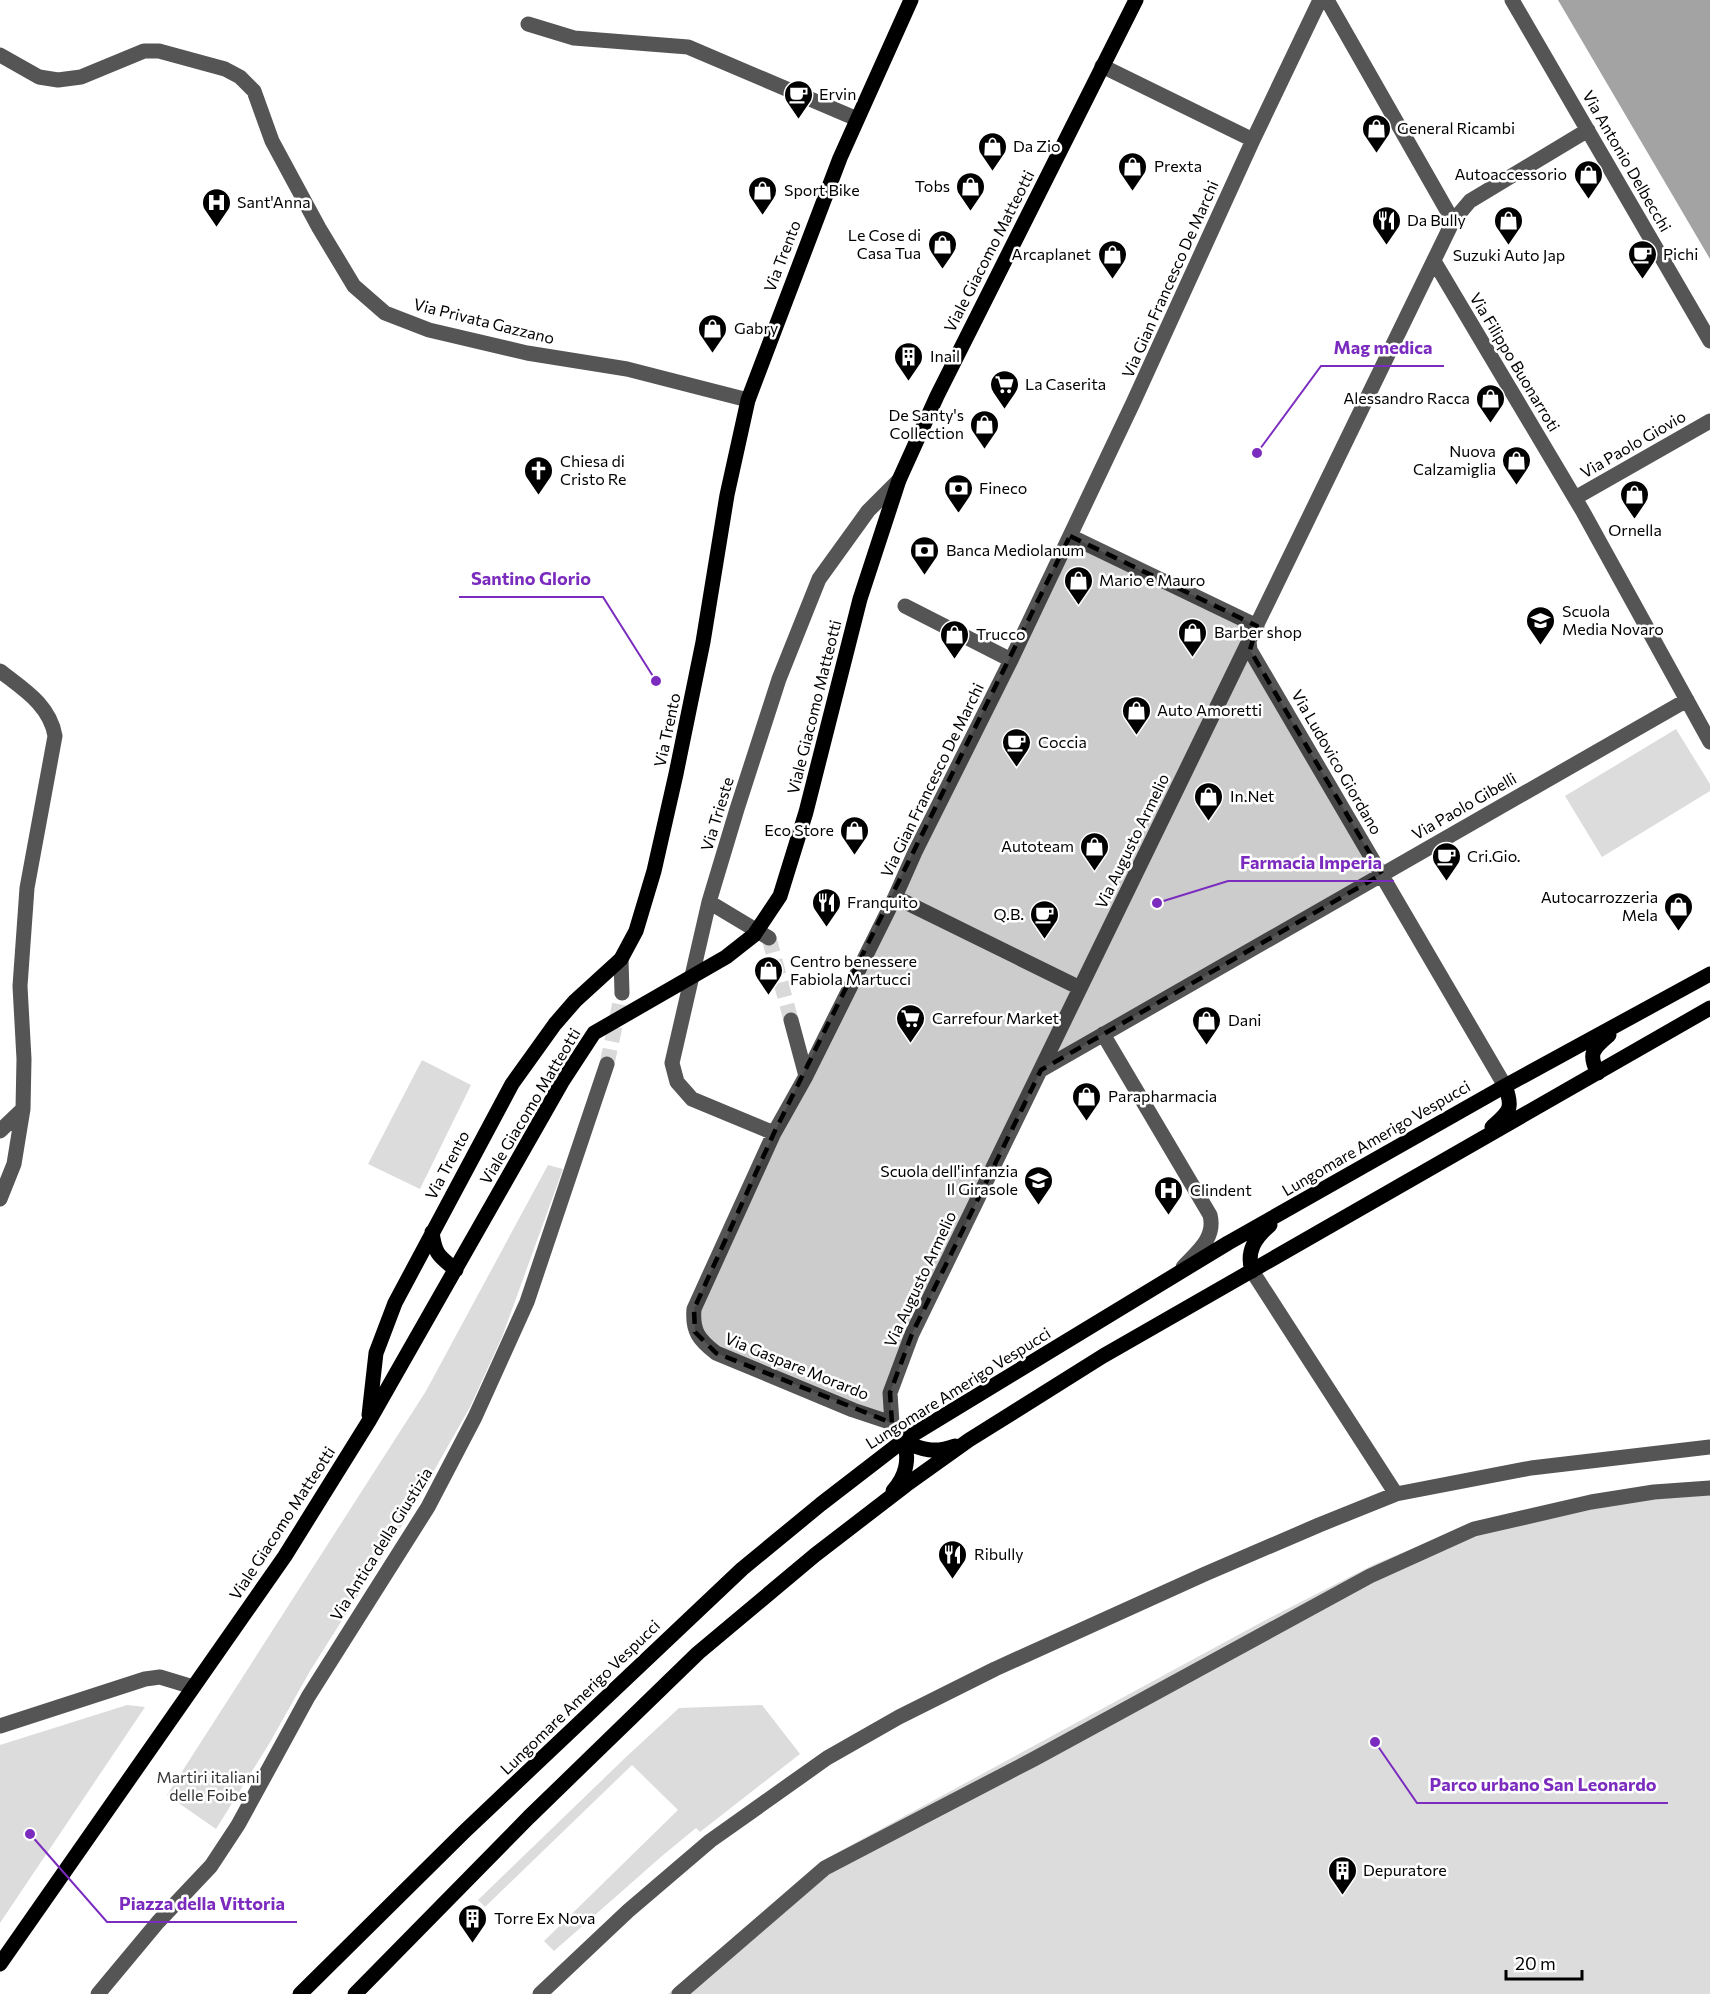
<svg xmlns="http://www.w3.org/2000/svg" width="1710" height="1994" viewBox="0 0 1710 1994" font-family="Commissioner,sans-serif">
<rect width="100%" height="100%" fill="#fff"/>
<path fill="#dcdcdc" d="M1676,729l34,55v7l-108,66 -37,-61z
M422,1060l49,25 -51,104 -52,-25z
M548,1165l15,4 -61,168 -32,70 -57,101 -103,163 -41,73 -53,85 -49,-34 259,-404z
M1710,1481v513h-1042l152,-132 440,-239 115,-59 102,-42z
M127,1705l18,2 -145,216v-178z
M762,1705l38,49 -100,78 -4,-4 -34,28 -108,95 -10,-10 134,-131 -46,-45 -147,142 -7,-7 147,-142 54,-50z"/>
<path fill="#a3a3a3" d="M1558,0h152v259z"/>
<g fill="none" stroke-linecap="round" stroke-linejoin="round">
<path stroke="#d9d9d9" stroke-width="15" stroke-dasharray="15 8" stroke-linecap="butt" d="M769,938l22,82
M607,1064l15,-71"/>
<path stroke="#555" stroke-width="15" d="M1512,0l198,341
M528,24l46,14 114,9 169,72
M0,55l39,22 19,3 23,-3 63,-26h15l66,18 15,8 14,14 18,50 47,87 35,58 31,27 44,17 98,23 100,16 121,31
M1102,66l151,74
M1453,221l17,-20 118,-71
M1434,261l148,249 128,232
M1575,498l135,-77
M1070,536l187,90
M905,606l106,54
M1249,642l1,8 255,436
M0,671c23,18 50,34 55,65l-28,152 -7,98 4,73 -1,50 -9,55 -14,35
M895,897l185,91
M709,902l60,36
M621,959l1,34
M791,1020l15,56
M1103,1034l107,181c6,23 -13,37 -27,52
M1041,1070l646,-370
M0,1131l23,-22
M774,1133l-82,-34 -15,-17 -5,-19 37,-161 28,-93 42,-130 40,-100 49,-68 31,-31
M1252,1271l144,223
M892,1423l-39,-13 -137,-57c-17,-13 -24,-22 -22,-44l80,-176 32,-57 89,-179 20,-45 96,-192 122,-257 120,-263 67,-140
M904,1440l-12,-17 -2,-30 22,-59 541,-1113 -126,-221
M0,1726l145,-47 15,-2 33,10
M98,1994l60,-72 53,-56 27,-41 70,-128 120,-190 47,-90 52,-115 80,-238
M540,1994l88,-83 82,-70 117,-83 72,-41 96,-48 210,-95 114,-49 77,-31 135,-26 179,-21
M679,1994l146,-126 209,-109 336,-183 104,-47 117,-27 63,-10 56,-4"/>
<path stroke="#000" stroke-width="15" d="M1598,1073c-11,-20 -4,-25 11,-38
M1492,1127c17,-15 22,-18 13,-41
M432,1232c3,23 7,24 24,38
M1252,1271c-6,-20 3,-33 18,-46
M369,1415l7,-62 19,-50 117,-219 43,-60 20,-23 46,-42 15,-28 18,-60 22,-97 27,-132 24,-147 21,-95 92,-242 71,-158
M904,1440c17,11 32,13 51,6
M893,1491c13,-15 17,-31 11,-51
M0,1964l285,-408 84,-135 193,-339 32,-49 132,-76 28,-22 26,-39 26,-84 54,-213 39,-119 38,-84 199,-396
M300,1994l165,-163 277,-262 79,-65 83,-64 324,-197 277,-157 205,-112
M355,1994l174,-177 169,-164 117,-98 91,-70 63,-45 134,-84 607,-348"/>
</g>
<path fill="#000" fill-opacity="0.2" stroke="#000" stroke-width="4.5" stroke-dasharray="12 8" stroke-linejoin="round" d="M1070,536l187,90 -7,24 132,224 -341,196 -129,264 -22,59 2,30 -176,-70 -21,-21 -1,-23 80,-176z"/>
<defs>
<symbol id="cafe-pin" viewBox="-11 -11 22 30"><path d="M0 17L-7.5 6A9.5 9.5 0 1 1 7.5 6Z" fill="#000" stroke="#fff"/><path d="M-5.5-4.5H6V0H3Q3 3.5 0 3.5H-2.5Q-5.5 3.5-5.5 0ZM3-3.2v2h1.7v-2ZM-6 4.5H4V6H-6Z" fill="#fff"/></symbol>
<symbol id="shop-pin" viewBox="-11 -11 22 30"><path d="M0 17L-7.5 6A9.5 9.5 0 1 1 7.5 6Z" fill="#000" stroke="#fff"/><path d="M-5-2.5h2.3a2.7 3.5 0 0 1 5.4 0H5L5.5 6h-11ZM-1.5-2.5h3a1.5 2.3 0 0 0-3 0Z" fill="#fff"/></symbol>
<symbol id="hospital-pin" viewBox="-11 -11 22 30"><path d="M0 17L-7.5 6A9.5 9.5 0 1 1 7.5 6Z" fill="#000" stroke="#fff"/><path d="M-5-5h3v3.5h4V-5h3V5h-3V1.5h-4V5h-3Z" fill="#fff"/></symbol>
<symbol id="restaurant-pin" viewBox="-11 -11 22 30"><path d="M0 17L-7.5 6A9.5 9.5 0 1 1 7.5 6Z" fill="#000" stroke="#fff"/><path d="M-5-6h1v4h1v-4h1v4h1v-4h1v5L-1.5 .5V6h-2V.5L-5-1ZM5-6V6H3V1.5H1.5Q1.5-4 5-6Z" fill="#fff"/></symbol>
<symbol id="building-pin" viewBox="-11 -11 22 30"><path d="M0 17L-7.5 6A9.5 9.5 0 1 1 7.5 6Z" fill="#000" stroke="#fff"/><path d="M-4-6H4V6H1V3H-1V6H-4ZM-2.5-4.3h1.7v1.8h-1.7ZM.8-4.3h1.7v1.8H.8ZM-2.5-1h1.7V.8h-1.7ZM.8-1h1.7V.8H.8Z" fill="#fff"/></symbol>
<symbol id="supermarket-pin" viewBox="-11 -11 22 30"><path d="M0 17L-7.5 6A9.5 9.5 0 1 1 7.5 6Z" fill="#000" stroke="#fff"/><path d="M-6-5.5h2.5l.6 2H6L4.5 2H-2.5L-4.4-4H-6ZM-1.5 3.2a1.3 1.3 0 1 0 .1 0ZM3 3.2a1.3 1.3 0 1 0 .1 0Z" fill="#fff"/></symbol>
<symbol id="church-pin" viewBox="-11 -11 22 30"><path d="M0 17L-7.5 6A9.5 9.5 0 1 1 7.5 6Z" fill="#000" stroke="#fff"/><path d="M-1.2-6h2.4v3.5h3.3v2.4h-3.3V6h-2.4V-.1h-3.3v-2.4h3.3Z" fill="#fff"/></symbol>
<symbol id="bank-pin" viewBox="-11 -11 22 30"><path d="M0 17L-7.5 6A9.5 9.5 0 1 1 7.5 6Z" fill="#000" stroke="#fff"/><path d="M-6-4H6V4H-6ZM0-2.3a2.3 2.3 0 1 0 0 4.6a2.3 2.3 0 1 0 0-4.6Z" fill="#fff"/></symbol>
<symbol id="school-pin" viewBox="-11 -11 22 30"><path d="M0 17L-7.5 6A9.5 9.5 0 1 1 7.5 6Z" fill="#000" stroke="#fff"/><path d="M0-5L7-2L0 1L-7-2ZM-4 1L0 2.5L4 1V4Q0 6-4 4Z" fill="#fff"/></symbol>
</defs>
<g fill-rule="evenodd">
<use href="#cafe-pin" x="782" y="78" width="33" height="45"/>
<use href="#shop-pin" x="1360" y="112" width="33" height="45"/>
<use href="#shop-pin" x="976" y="130" width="33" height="45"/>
<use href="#shop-pin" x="1116" y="150" width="33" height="45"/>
<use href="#shop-pin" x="1572" y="158" width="33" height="45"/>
<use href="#shop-pin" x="954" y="170" width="33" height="45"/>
<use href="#shop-pin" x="746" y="174" width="33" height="45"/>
<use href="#hospital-pin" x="200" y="186" width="33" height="45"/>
<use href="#restaurant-pin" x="1370" y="204" width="33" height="45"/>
<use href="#shop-pin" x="1492" y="204" width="33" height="45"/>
<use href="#shop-pin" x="926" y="228" width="33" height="45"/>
<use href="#shop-pin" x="1096" y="238" width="33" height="45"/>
<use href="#cafe-pin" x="1626" y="238" width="33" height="45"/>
<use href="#shop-pin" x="696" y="312" width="33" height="45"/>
<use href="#building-pin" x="892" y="340" width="33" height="45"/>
<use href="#supermarket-pin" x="988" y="368" width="33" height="45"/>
<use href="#shop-pin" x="1474" y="382" width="33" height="45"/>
<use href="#shop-pin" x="968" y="408" width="33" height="45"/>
<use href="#shop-pin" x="1500" y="444" width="33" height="45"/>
<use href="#church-pin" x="522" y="454" width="33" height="45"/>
<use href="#bank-pin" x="942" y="472" width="33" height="45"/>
<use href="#shop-pin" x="1618" y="478" width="33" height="45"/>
<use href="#bank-pin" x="908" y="534" width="33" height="45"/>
<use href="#shop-pin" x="1062" y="564" width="33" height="45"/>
<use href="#school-pin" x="1524" y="604" width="33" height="45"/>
<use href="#shop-pin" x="1176" y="616" width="33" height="45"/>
<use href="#shop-pin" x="938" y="618" width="33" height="45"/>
<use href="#shop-pin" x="1120" y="694" width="33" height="45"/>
<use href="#cafe-pin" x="1000" y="726" width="33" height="45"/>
<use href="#shop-pin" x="1192" y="780" width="33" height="45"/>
<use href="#shop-pin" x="838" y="814" width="33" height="45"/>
<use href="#shop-pin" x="1078" y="830" width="33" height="45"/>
<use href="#cafe-pin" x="1430" y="840" width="33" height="45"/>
<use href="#restaurant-pin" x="810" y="886" width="33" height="45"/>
<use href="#shop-pin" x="1662" y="890" width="33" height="45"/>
<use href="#cafe-pin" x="1028" y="898" width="33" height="45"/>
<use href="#shop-pin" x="752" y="954" width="33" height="45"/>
<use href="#supermarket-pin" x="894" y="1002" width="33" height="45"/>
<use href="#shop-pin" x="1190" y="1004" width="33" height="45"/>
<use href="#shop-pin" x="1070" y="1080" width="33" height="45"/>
<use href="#school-pin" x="1022" y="1164" width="33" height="45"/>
<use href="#hospital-pin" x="1152" y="1174" width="33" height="45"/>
<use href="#restaurant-pin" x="936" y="1538" width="33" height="45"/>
<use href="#building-pin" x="1326" y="1854" width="33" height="45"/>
<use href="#building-pin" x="456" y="1902" width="33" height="45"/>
</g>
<g text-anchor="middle" stroke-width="5" stroke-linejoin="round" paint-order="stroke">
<g font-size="16" fill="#000" stroke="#fff" text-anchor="start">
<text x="819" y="100">Ervin</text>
<text x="1397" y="134">General Ricambi</text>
<text x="1013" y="152">Da Zio</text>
<text x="1154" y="172">Prexta</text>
<text x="1567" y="180" text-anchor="end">Autoaccessorio</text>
<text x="950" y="192" text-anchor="end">Tobs</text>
<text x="784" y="196">Sport Bike</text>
<text x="237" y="208">Sant'Anna</text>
<text x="1407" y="226">Da Bully</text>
<text x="921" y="241" text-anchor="end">Le Cose di<tspan x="921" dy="18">Casa Tua</tspan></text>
<text x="1091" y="260" text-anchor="end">Arcaplanet</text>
<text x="1663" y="260">Pichi</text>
<text x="1509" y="261" text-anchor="middle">Suzuki Auto Jap</text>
<text x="734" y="334">Gabry</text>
<text x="930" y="362">Inail</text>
<text x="1025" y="390">La Caserita</text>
<text x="1470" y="404" text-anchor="end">Alessandro Racca</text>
<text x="964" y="421" text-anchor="end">De Santy's<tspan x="964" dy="18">Collection</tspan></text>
<text x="1496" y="457" text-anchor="end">Nuova<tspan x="1496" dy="18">Calzamiglia</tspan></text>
<text x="560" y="467">Chiesa di<tspan x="560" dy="18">Cristo Re</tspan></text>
<text x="979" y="494">Fineco</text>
<text x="1635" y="536" text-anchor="middle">Ornella</text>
<text x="946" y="556">Banca Mediolanum</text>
<text x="1099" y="586">Mario e Mauro</text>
<text x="1562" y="617">Scuola<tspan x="1562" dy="18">Media Novaro</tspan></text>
<text x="1214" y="638">Barber shop</text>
<text x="976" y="640">Trucco</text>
<text x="1157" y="716">Auto Amoretti</text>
<text x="1038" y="748">Coccia</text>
<text x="1230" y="802">In.Net</text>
<text x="834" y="836" text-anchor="end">Eco Store</text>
<text x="1074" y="852" text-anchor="end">Autoteam</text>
<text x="1467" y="862">Cri.Gio.</text>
<text x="1658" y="903" text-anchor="end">Autocarrozzeria<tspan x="1658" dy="18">Mela</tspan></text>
<text x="847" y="908">Franquito</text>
<text x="1024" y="920" text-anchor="end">Q.B.</text>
<text x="790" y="967">Centro benessere<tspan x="790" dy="18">Fabiola Martucci</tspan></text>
<text x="932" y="1024">Carrefour Market</text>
<text x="1228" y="1026">Dani</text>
<text x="1108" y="1102">Parapharmacia</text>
<text x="1018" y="1177" text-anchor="end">Scuola dell'infanzia<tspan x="1018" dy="18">Il Girasole</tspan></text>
<text x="1190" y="1196">Clindent</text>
<text x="974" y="1560">Ribully</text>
<text x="1363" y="1876">Depuratore</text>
<text x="494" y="1924">Torre Ex Nova</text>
</g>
<g font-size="16" fill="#000" stroke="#fff">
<text transform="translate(1627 161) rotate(60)" y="6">Via Antonio Delbecchi</text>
<text transform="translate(989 251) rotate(-63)" y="6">Viale Giacomo Matteotti</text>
<text transform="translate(782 256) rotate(-69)" y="6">Via Trento</text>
<text transform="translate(1170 279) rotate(-66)" y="6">Via Gian Francesco De Marchi</text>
<text transform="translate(484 321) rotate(14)" y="6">Via Privata Gazzano</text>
<text transform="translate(1515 362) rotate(59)" y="6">Via Filippo Buonarroti</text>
<text transform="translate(1633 444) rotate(-30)" y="6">Via Paolo Giovio</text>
<text transform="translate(814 707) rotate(-76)" y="6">Viale Giacomo Matteotti</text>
<text transform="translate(667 730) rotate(-78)" y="6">Via Trento</text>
<text transform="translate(1337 762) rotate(60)" y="6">Via Ludovico Giordano</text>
<text transform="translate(932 780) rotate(-64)" y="6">Via Gian Francesco De Marchi</text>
<text transform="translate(1464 806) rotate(-30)" y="6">Via Paolo Gibelli</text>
<text transform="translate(717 814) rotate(-73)" y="6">Via Trieste</text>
<text transform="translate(1132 841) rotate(-64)" y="6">Via Augusto Armelio</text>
<text transform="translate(530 1106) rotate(-59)" y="6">Viale Giacomo Matteotti</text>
<text transform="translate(1376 1138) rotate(-30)" y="6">Lungomare Amerigo Vespucci</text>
<text transform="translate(447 1165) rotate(-62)" y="6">Via Trento</text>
<text transform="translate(920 1279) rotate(-65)" y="6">Via Augusto Armelio</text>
<text transform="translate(797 1366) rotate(22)" y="6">Via Gaspare Morardo</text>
<text transform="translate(958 1388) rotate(-32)" y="6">Lungomare Amerigo Vespucci</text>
<text transform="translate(282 1523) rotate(-57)" y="6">Viale Giacomo Matteotti</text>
<text transform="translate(381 1544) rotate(-58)" y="6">Via Antica della Giustizia</text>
<text transform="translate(580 1697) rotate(-44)" y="6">Lungomare Amerigo Vespucci</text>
</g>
<g font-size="16" fill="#333" stroke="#fff">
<text x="208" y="1783">Martiri italiani<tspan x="208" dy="18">delle Foibe</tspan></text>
</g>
</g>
<path fill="none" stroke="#7b2cbf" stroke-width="2" d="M1257 453L1321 366H1444M656 681L603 597H459M1157 903L1228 881H1394M1375 1742L1417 1803H1668M30 1834L107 1922H297"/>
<g fill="#7b2cbf" stroke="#fff" stroke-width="2">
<circle cx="1257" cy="453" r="6"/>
<circle cx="656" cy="681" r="6"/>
<circle cx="1157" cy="903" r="6"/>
<circle cx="1375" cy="1742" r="6"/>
<circle cx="30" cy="1834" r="6"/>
</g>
<g font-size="18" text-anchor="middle" font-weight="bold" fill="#7b2cbf" stroke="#fff" stroke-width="5" stroke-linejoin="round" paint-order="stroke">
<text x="1383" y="354">Mag medica</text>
<text x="531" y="585">Santino Glorio</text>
<text x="1311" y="869">Farmacia Imperia</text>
<text x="1543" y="1791">Parco urbano San Leonardo</text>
<text x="202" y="1910">Piazza della Vittoria</text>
</g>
<path d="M1506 1970v9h76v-9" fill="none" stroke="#000000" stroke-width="3"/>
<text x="1515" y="1970" font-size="18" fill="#000000" stroke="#ffffff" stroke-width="4.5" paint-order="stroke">20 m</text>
</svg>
